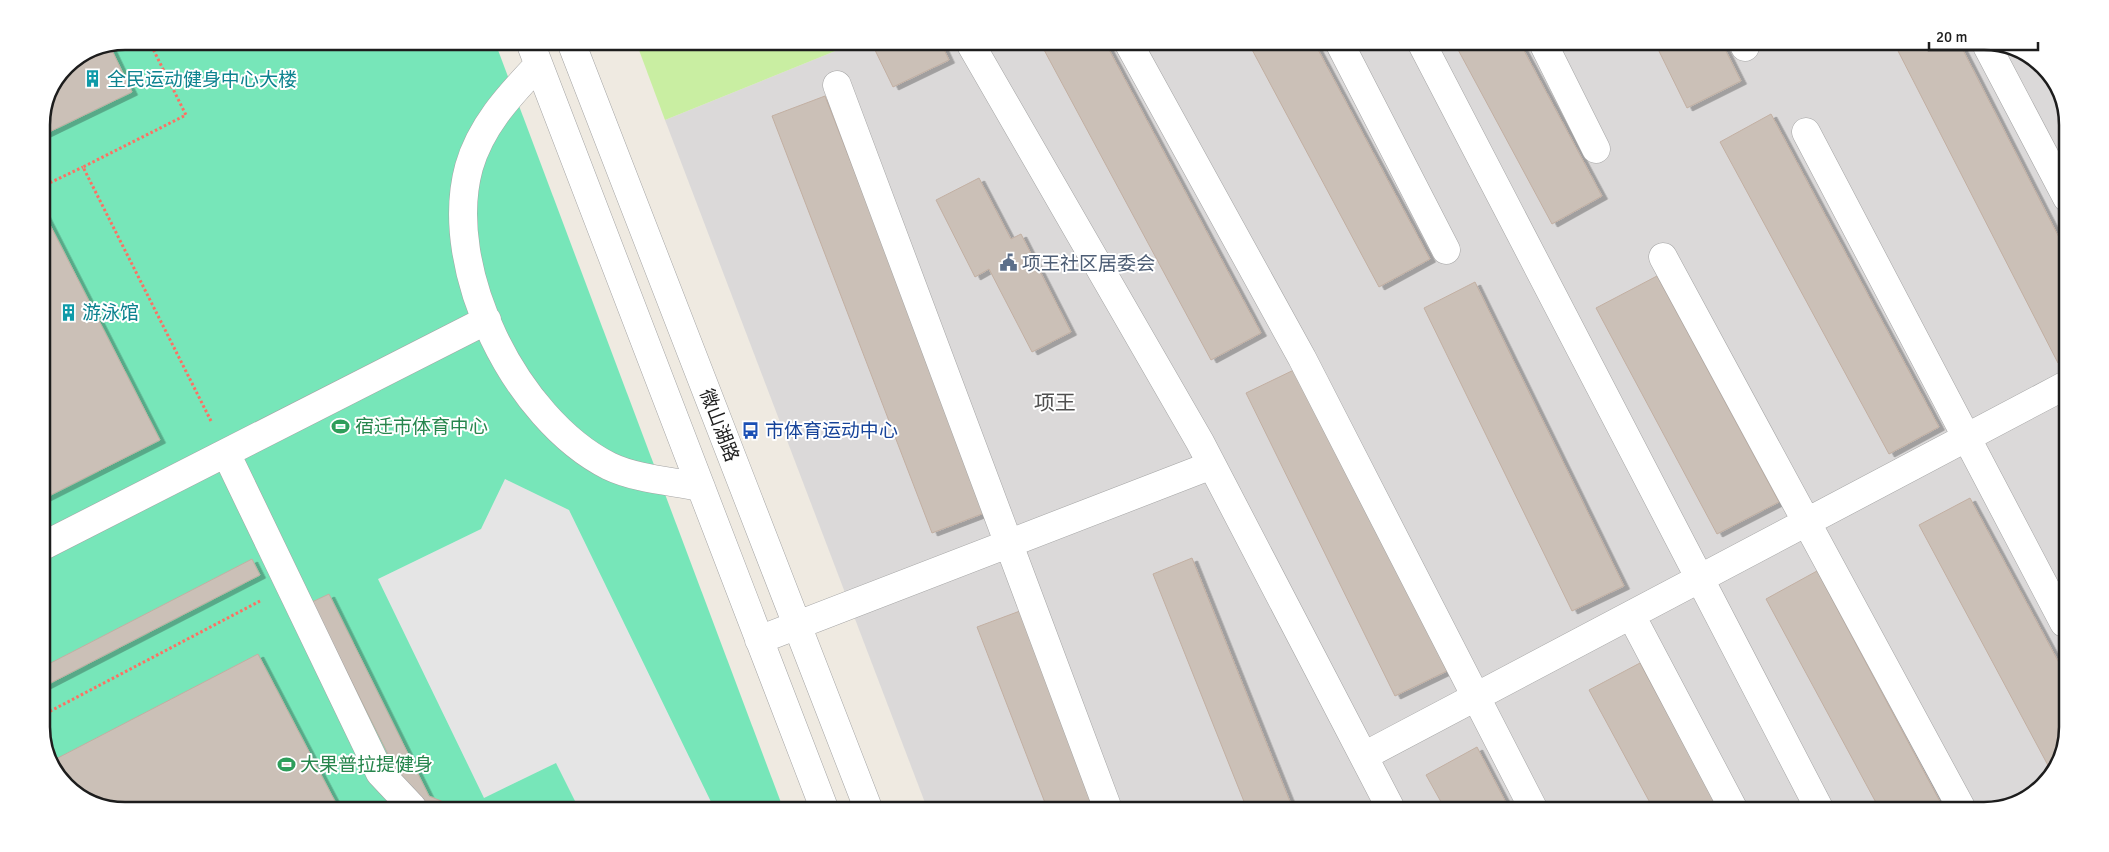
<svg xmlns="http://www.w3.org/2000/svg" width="2109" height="852" viewBox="0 0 2109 852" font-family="Signika,'Noto Sans SC',sans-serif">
<defs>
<filter id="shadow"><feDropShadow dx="5.5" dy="3" stdDeviation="0" flood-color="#0004"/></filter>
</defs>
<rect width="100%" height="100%" fill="#efeae1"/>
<path fill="#dbd9d9" d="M855,43l1156,3 40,28 17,45 -5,635 -28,40 -51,17 -1057,-3 -262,-688z"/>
<path fill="#c9eea2" d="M636,42l219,1 -190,77z"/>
<path fill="#77e6b9" d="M125,41l370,1 288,766 -685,-2 -40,-28 -17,-45v-613l25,-54 27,-18z"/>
<path fill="#e5e5e5" d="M505,479l64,31 145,298 -136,-1 -22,-44 -72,35 -106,-219 103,-50z"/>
<path fill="#cbc0b7" stroke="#c2afa2" filter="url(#shadow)" d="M883,43h58l8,17 -56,27 -19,-39z
M1050,43l56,1 155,289 -50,27 -168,-312z
M109,44l23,48 -91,44v-16l25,-54 27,-18z
M1249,44h66l115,215 -51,28z
M1455,44l66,1 81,151 -50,28z
M1656,45h67l18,36 -54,27z
M1900,46h61l106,207 -1,106 -8,4 -162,-316z
M825,96l162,416 -55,21 -160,-417z
M1771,114l168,313 -50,27 -169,-312z
M979,178l32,61 10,-5 50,98 -39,20 -43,-83 -14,8 -39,-77z
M41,207l119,233 -119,60z
M1657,276l122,226 -62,32 -121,-226z
M1475,282l149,304 -52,25 -148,-303z
M1298,368l149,303 -52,25 -149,-303z
M1970,498l94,174 -1,82 -12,17 -132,-246z
M1192,558l101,251h-46l-94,-235z
M252,559l8,16 -219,113v-20z
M1817,571l128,240 -65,-1 -114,-211z
M329,594l100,202 27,11h-25l-15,-11 -21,-28 -83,-166z
M1020,611l76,198 -49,-1 -70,-181z
M258,654l80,153 -240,-1 -40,-28 -6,-17z
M1640,663l79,147h-65l-65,-120z
M1477,747l33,63 -65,-1 -19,-34z"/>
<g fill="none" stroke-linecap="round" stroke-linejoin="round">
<defs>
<path id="minor" d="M530,42l294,766
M571,42l297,766
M970,43l230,399 191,367
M1129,44l173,314 232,452
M1340,44l106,206
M1422,44l398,766
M1544,45l52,104
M1744,45l1,2
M1987,46l80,152
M538,65c-28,30 -57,60 -69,102 -28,102 47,252 140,299 27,13 62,15 92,21
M837,85l271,724
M1806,132l258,491
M1663,257l300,554
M226,453l154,320 32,34
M41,547l446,-227
M1631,615l103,195
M759,640l453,-175
M1364,756l702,-371"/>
</defs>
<use href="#minor" stroke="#a4a4a4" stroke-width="29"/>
<path stroke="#ff6f62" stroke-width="3" stroke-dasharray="2.5 2.5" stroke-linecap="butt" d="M149,41l37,74 -103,52 129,256
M41,187l42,-20
M41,716l219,-115"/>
<use href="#minor" stroke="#fff" stroke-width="28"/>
</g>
<defs>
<symbol id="building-bare" viewBox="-9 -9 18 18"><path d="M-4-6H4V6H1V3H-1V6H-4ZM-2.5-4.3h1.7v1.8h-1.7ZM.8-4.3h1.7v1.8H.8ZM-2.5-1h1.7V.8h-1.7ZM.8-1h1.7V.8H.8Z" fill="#0f9aa8" stroke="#fff" stroke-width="2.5" paint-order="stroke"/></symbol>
<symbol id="civic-bare" viewBox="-9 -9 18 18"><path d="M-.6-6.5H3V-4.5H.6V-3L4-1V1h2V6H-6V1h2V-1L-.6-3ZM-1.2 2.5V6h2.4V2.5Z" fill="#5c6f8a" stroke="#fff" stroke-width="2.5" paint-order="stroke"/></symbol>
<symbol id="stadium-bare" viewBox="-9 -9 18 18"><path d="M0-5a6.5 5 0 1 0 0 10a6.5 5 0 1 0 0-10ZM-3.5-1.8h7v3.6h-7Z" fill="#2e9e5b" stroke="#fff" stroke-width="2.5" paint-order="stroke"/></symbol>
<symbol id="bus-bare" viewBox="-9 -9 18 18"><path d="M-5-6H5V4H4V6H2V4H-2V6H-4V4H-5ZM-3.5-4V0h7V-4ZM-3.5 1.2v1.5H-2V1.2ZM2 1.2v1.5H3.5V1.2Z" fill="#1a4fb4" stroke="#fff" stroke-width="2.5" paint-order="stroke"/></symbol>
</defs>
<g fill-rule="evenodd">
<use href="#building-bare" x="80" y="66" width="25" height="25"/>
<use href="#civic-bare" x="996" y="250" width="25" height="25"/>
<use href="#building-bare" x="56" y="300" width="25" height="25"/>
<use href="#stadium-bare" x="328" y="414" width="25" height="25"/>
<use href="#bus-bare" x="738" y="418" width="25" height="25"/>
<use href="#stadium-bare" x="274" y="752" width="25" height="25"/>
</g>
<g text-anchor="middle" stroke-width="4" stroke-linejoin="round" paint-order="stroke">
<g font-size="19" fill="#0d838f" stroke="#fff" text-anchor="start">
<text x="107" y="86">全民运动健身中心大楼</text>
<text x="82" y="319">游泳馆</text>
</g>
<g font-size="19" fill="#4e5e75" stroke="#fff" text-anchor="start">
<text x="1022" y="270">项王社区居委会</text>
</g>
<g font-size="19" fill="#1d1d1d" stroke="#fff">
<text transform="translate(720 425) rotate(69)" y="7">微山湖路</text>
</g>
<g font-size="19" fill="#27864d" stroke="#fff" text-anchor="start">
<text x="355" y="433">宿迁市体育中心</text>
<text x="300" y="771">大果普拉提健身</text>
</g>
<g font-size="19" fill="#164399" stroke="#fff" text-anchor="start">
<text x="765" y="437">市体育运动中心</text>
</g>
<g font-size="21" fill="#505050" stroke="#fff">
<text x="1055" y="410">项王</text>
</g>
</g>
<path d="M0 0H2109V852H0ZM125 50H1984A75 75 0 0 1 2059 125V727A75 75 0 0 1 1984 802H125A75 75 0 0 1 50 727V125A75 75 0 0 1 125 50Z" fill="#fff" fill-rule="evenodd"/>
<path fill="none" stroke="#1d1d1d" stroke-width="2.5" d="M125 50H1984A75 75 0 0 1 2059 125V727A75 75 0 0 1 1984 802H125A75 75 0 0 1 50 727V125A75 75 0 0 1 125 50Z"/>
<path d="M1929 42v8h109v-8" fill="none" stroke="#1d1d1d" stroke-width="2.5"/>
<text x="1936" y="42" font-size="15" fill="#1d1d1d" stroke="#ffffff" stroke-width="4" paint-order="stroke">20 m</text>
</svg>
